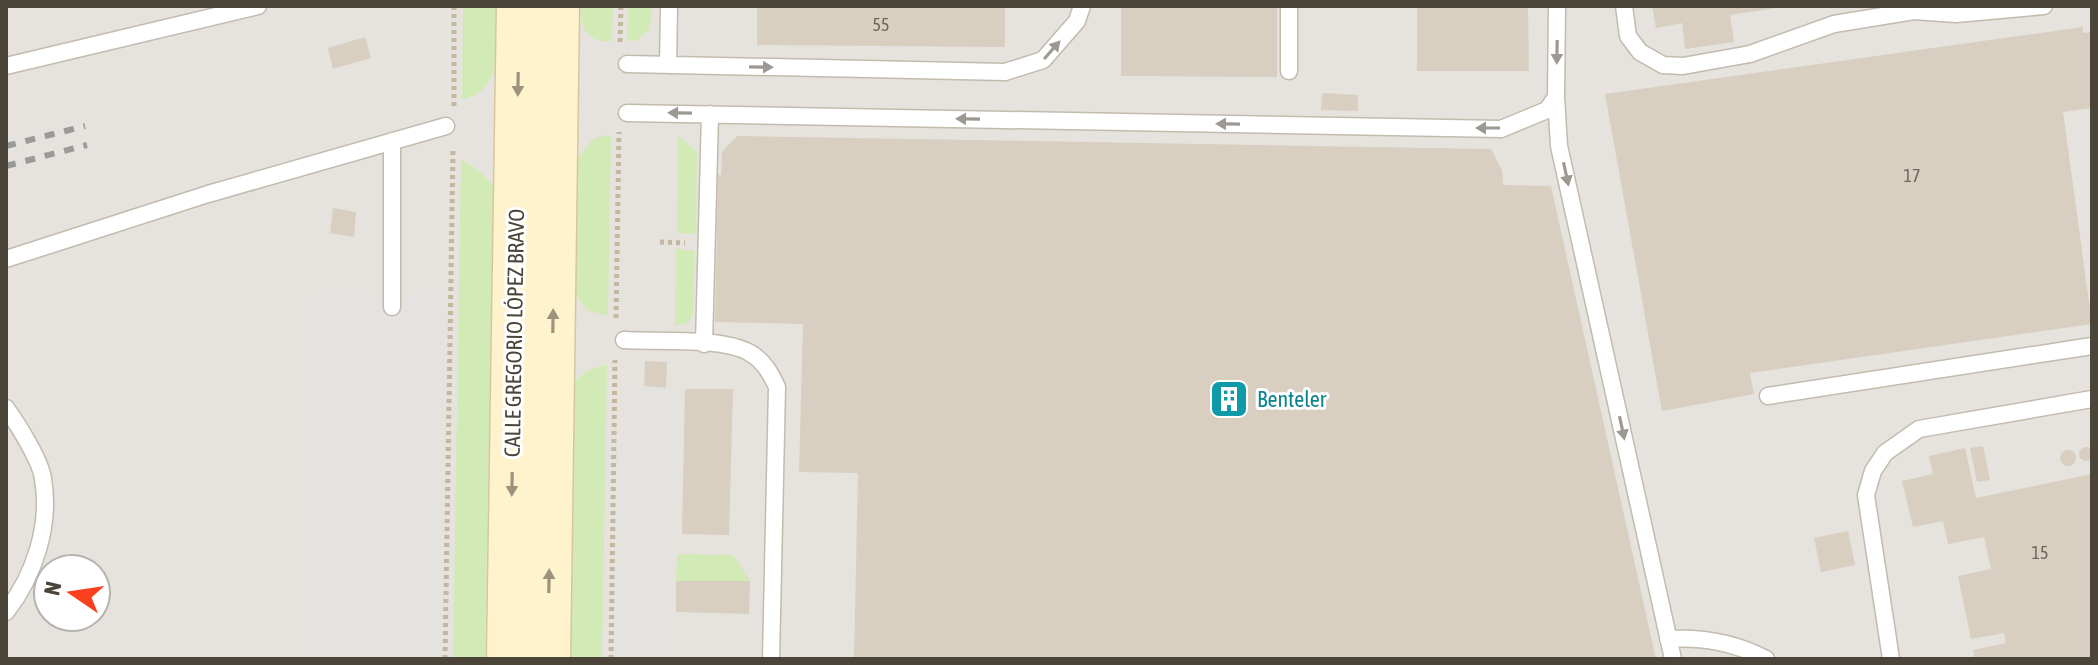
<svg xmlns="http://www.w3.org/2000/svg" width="2098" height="665" viewBox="0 0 2098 665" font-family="'Asap Condensed',sans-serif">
<rect width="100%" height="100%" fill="#f6f3ec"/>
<path fill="#e6e2dd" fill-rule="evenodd" d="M6,6h2086v653h-2086zM48,569h48v48h-48z"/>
<path fill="#d2eab5" d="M463,6h30l2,4c0,37 11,78 -33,90z
M581,6h32l-1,35c-25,2 -32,-13 -31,-35z
M628,6h25l-4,24 -13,11h-9z
M603,135l8,1 -3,180 -21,-6 -12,-16 3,-135 14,-19z
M678,135l19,17 -1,82 -19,-1z
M461,159l17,11 15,15 -8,474h-32z
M676,249l19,2 -2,62 -5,10 -13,3z
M607,364l-5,295h-32l4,-278 13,-10z
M677,554l56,1 17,26h-74z"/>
<path fill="#e5e3e0" d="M443,293l-6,366h-130l3,-365z
M622,385l54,3 -4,271h-54z"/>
<path fill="#d8cfc1" d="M757,6h248v41l-248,-2z
M1121,6h156v71l-156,-1z
M1417,6h111l1,65h-112z
M1652,6h124v2l-46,7 4,27 -49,7 -3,-26 -26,5z
M2083,27v6l9,-1v76l-29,4 29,212 -342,49 4,21 -92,17 -57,-317z
M365,37l6,21 -38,11 -5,-21z
M1322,93l36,2v16l-37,-1z
M737,136l754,13 11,21 1,15 48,1 105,473h-802l4,-186 -59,-1 4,-148 -88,-2 3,-147h3l1,-23z
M333,208l23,4 -2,25 -24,-4z
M645,361l22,1 -1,26 -22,-2z
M685,389h48l-4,146 -47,-1z
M1983,446l7,34 -13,2 -7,-34z
M2079 454a7 7 0 1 1 14 0a7 7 0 1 1-14 0Z
M1965,448l11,50 116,-24v185h-117l-2,-9 33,-7 -2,-10 -33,6 -13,-63 33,-7 -7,-32 -36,7 -5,-23 -30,6 -11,-46 31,-7 -4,-18z
M2060 458a8 8 0 1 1 16 0a8 8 0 1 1-16 0Z
M1848,531l7,34 -34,7 -7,-34z
M676,581h74l-1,33 -73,-2z"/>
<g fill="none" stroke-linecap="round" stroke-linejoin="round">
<defs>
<path id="service" d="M1557,6l-1,91 3,49 114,513
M1624,6l4,30 12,16 23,13 20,1 67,-12 84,-30 80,-13 42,3 88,-8
M627,64l378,8 38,-12 34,-39 5,-15
M668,65l1,-59
M6,66l252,-60
M1289,71v-65
M627,113l874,16 46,-19 9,-13
M6,259l202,-65 238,-68
M392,307v-166
M624,340c32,2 99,-3 126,13 14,8 21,21 27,34l-6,272
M704,344l6,-230
M1768,396l324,-50
M6,408c11,15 35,53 37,71 8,47 -9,97 -37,133
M1668,639c35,-2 66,3 98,20
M1891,659l-25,-164 7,-24 12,-18 34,-24 173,-30"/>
<path id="secondary" d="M509,659l10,-653
M548,659l9,-653"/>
</defs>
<use href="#service" stroke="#c2bbae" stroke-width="19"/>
<use href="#secondary" stroke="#d6c79b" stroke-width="47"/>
<path stroke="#c4b79f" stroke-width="5" stroke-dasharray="4 4" stroke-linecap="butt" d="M620,42l1,-36
M454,106v-100
M660,242l25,1
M616,318l3,-186
M445,659l8,-511
M611,659l4,-299"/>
<use href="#service" stroke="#fff" stroke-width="16"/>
<use href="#secondary" stroke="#fff3cd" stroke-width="44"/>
<path stroke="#9a9a9a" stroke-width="6" stroke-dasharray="10 10" stroke-linecap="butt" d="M6,146l79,-20
M6,166l81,-21"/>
</g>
<defs><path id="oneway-solid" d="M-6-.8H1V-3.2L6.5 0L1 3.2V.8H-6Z" transform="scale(2)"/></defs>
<g fill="#9c9892">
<use href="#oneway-solid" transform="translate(1052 50) rotate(-49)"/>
<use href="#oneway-solid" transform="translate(1557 52) rotate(91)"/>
<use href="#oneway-solid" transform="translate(761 67) rotate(1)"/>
<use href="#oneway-solid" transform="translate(680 113) rotate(-179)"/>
<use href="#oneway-solid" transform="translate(968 119) rotate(-179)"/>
<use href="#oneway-solid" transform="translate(1228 124) rotate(-179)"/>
<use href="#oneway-solid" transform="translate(1488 128) rotate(-180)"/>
<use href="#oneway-solid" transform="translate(1566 174) rotate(78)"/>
<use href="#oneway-solid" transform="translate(1622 428) rotate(78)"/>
</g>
<g fill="#9c937c">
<use href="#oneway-solid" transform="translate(518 84) rotate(91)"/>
<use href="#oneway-solid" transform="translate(553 321) rotate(-89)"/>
<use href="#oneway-solid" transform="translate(512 484) rotate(91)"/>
<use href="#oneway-solid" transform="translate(549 581) rotate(-89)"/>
</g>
<defs>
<symbol id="building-square" viewBox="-11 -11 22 22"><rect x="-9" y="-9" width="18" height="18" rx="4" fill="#0f9aa8" stroke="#fff"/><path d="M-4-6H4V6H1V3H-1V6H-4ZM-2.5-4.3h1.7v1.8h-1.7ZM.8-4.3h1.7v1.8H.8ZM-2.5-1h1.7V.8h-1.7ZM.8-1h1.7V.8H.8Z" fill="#fff"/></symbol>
</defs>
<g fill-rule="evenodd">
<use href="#building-square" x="1207" y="377" width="44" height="44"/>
</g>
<g text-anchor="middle" stroke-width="6" stroke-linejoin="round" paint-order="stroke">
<g font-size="18" fill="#6e675b">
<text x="881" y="31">55</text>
<text x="1912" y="182">17</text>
<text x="2040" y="559">15</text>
</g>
<g font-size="22" fill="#4b4439" stroke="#fff">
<text transform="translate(514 333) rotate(-89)" y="8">CALLE GREGORIO LÓPEZ BRAVO</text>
</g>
<g font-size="22" fill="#0d838f" stroke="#fff" text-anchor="start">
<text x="1257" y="407">Benteler</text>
</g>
</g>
<rect width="2098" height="665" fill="none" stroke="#4b4439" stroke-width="16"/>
<g transform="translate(72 593) rotate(283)"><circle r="38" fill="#ffffff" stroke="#b7b4b0" stroke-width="2"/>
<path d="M0-6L14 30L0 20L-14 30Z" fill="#fc3f1d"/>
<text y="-12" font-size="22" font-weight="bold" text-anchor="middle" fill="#4b4439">N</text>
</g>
</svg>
